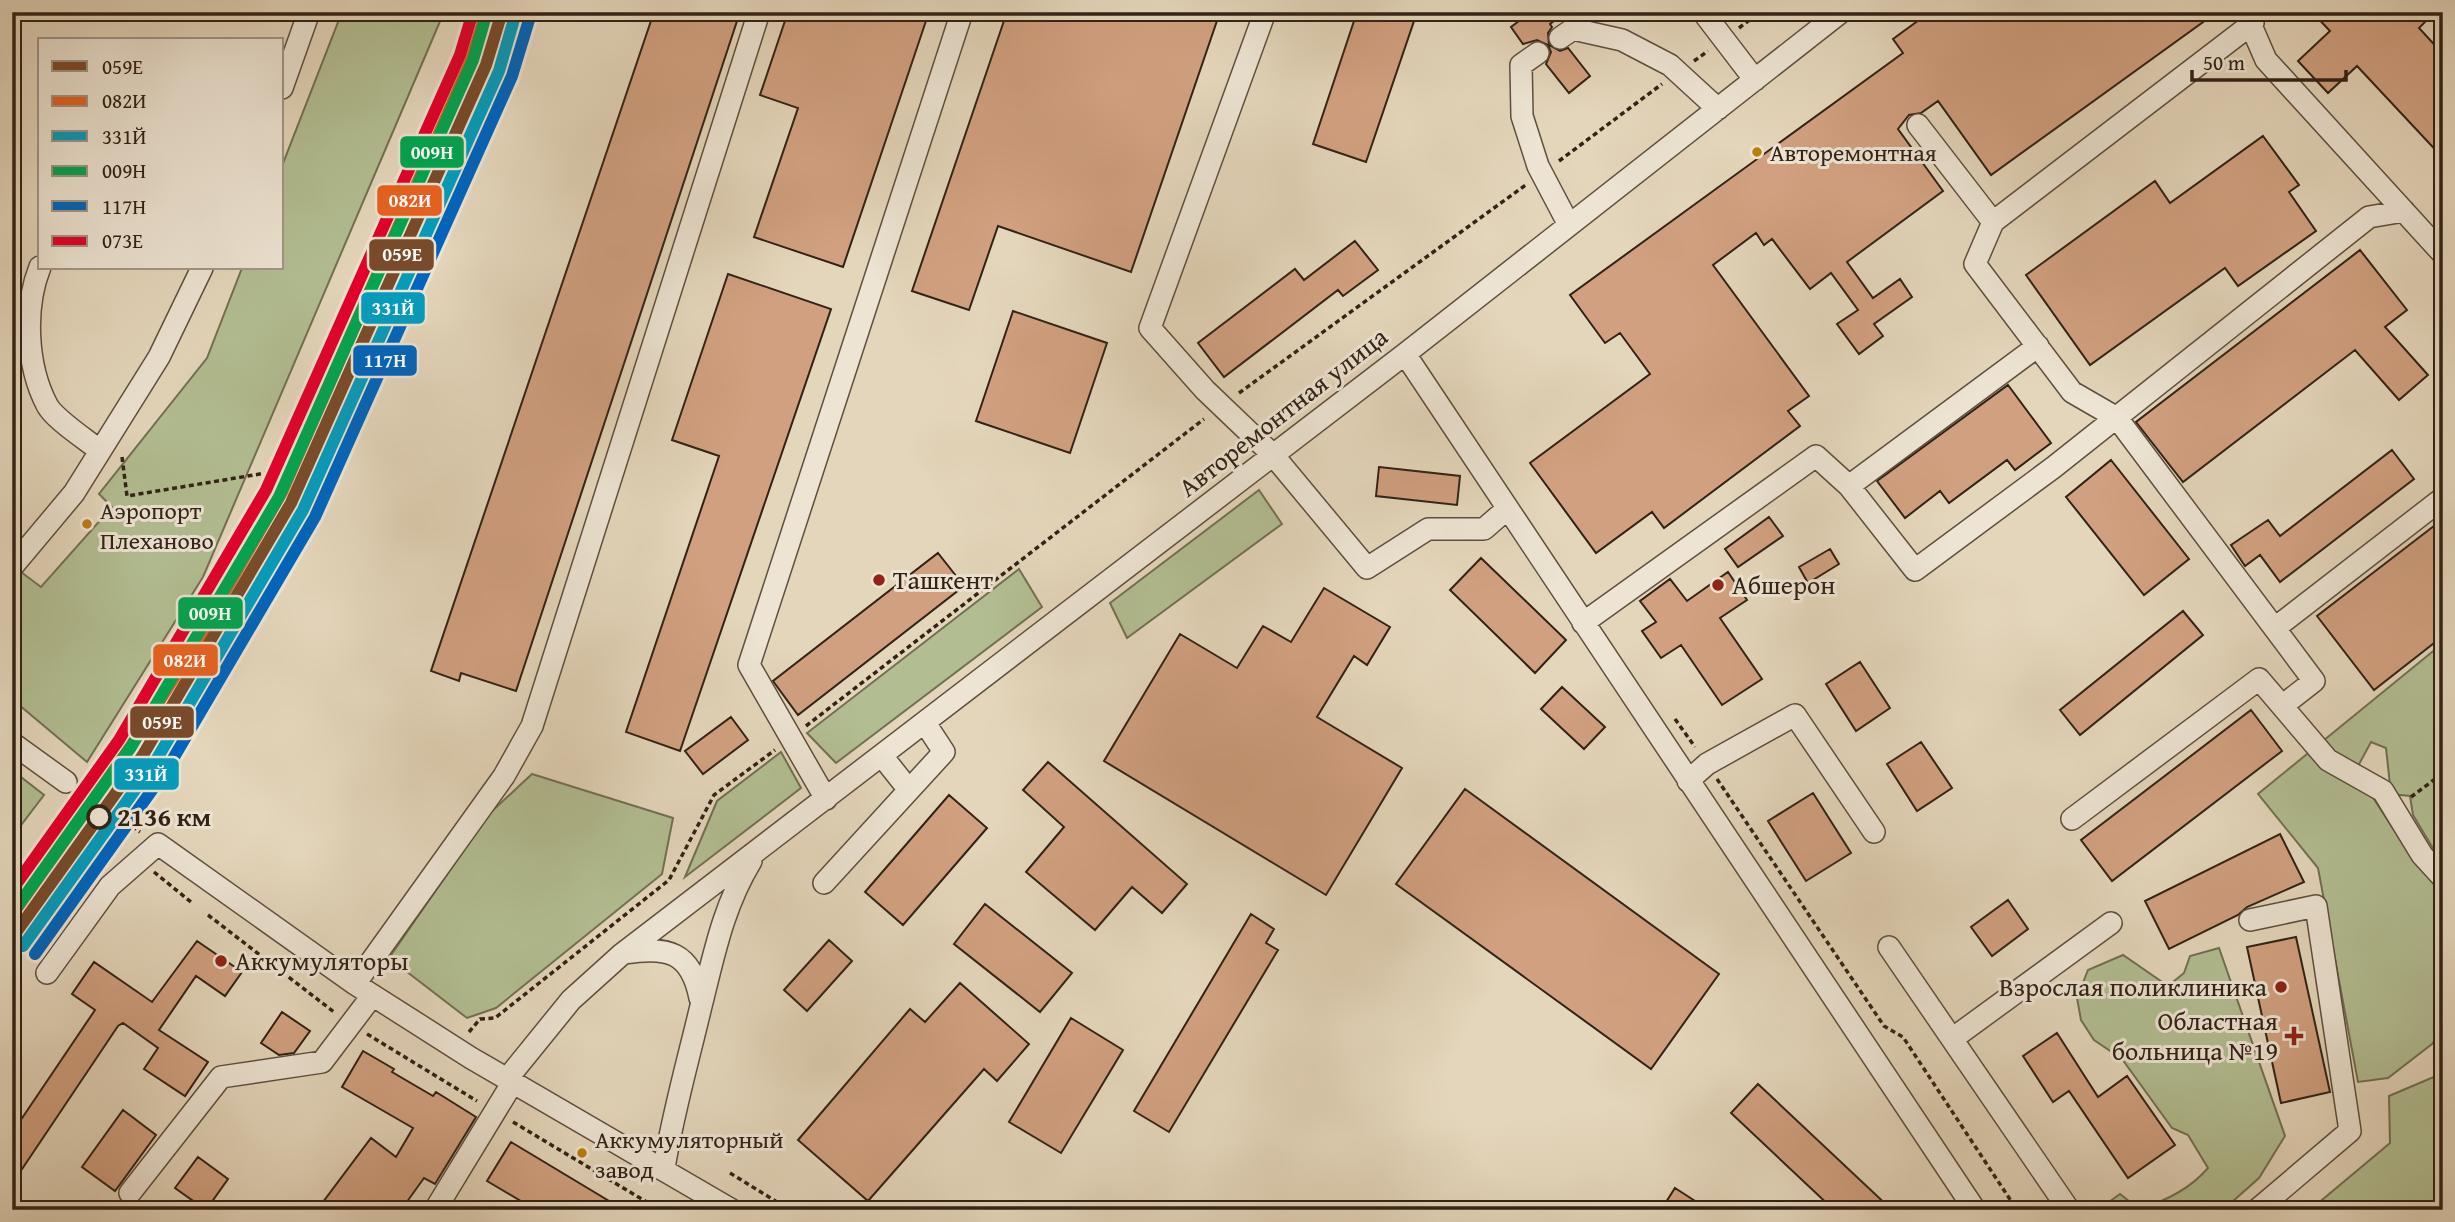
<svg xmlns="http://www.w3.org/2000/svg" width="2455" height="1222" viewBox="0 0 2455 1222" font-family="'Gentium Book Plus',serif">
<rect width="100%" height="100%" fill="#e4d6bb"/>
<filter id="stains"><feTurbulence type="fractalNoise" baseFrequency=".00286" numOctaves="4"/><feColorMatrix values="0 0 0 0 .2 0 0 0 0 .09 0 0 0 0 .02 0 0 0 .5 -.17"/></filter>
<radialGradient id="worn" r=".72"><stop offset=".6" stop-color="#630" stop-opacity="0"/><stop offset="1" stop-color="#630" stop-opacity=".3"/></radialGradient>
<path fill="#b2be92" stroke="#727054" stroke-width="2" d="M342,12h102l-241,565 -116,185 -75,-63v-124l5,-6 24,18 71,-80 -13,-13 108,-136 35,-90h40v-102z
M1259,490l23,34 -155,114 -17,-35z
M1019,569l23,38 -206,156 -29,-30z
M2443,643v222l-30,-50 -3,-19 -19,-2 -5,-46 -15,-6 -14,26 -4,18 17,7 43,66 30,30v142l-11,13 -44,34 -30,4 -40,-214 -60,-74z
M781,752l20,36 -116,89 32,-76z
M12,770l32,25 -32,42z
M532,774l141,44 -11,56 -166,134 -29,10 -78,-60 100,-144z
M2219,948l66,188 -26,42 -36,32h-125l22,-16 19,15c27,-8 51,-20 69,-41l-20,-33 -16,-7 -50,-69 -28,-19 -13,-20 -4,-22 11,-28 35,-15 45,31 16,-13 6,-17z
M2443,1073v137h-133l80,-67 -1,-47z"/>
<path fill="#d1a080" stroke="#322216" stroke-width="2" d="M654,12h86l-224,679 -55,-18 -2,8 -28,-10z
M788,12h141l-86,255 -89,-30 44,-129 -38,-13z
M1007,12h213l-89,260 -133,-46 -29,84 -57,-19z
M1357,12h31l26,9 -48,141 -53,-18z
M1531,12h35l-16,12 2,3 -4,6 1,12 11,6 8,-3 22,28 -21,17 -23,-29 5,-12 -3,-7 -11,-5 -14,4 -12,-17z
M1930,12h287l-226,163 -53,-74 -17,12 -12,2 -11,14 45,62 -96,71 26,36 27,-19 12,18 -38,27 9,12 -24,18 -22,-30 21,-14 -27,-37 -21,16 -38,-50 -8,6 -8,-12 -43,32 96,131 -21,15 12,15 -136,102 -12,-16 -56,41 -66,-90 120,-89 -30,-41 -15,10 -35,-48 333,-242 -10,-14z
M2312,12h123l-16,16 24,26v104l-86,-92 -29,27 -30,-32 32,-30z
M2263,136l36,49 -10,7 27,39 -78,55 -13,-18 -135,97 -64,-90 129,-94 15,22z
M1355,241l23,29 -35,26 -5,-6 -114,87 -26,-34 97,-74 9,11z
M2360,250l47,60 -22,17 43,48 -29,25 -44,-50 -172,132 -47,-60z
M728,274l103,35 -151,442 -54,-19 93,-276 -47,-16z
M1013,311l94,32 -37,110 -94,-32z
M2008,385l43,58 -36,27 -8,-10 -58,43 -9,-12 -35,27 -28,-37z
M2392,450l22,29 -134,103 -20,-27 -15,11 -14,-21 37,-25 12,16z
M2111,460l78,99 -45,36 -78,-98z
M1379,467l81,9 -3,29 -81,-9z
M1769,517l14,19 -45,31 -13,-18z
M2443,519v117l-69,54 -57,-74z
M1830,549l9,15 -31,19 -9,-16z
M938,553l26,33 -166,129 -25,-34z
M1481,558l85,82 -31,33 -85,-83z
M1728,572l19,28 -27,18 42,61 -40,26 -41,-60 -20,13 -19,-27 14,-9 -16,-21 30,-22 17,22z
M1324,588l66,39 -23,38 -13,-9 -37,61 85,51 -76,127 -222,-134 76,-127 57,34 26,-42 28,16z
M2183,611l20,24 -123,100 -20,-25z
M1860,662l30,46 -34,23 -30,-47z
M1562,687l43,40 -21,22 -43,-40z
M2251,710l31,41 -170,130 -31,-41z
M731,717l17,23 -45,34 -18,-23z
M1921,742l31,46 -35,23 -30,-47z
M1048,762l139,122 -25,29 -30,-26 -37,43 -69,-58 38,-45 -41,-37z
M1465,789l254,185 -68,95 -255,-185z
M1813,793l38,60 -45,28 -38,-60z
M949,795l38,33 -84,97 -38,-33z
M2280,834l24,48 -57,25 -9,8 -69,34 -24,-48z
M2008,900l20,29 -36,27 -21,-29z
M985,904l87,69 -32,39 -86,-68z
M1251,914l23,15 -8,14 12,7 -109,182 -35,-21z
M2296,937l34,155 -49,11 -34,-156z
M829,940l23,21 -45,50 -23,-21z
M197,941l45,31 -17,24 -29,-20 -37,54 49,32 -23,34 -41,-27 14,-21 -35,-25 -5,3 -106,158v-51l83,-123 -23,-16 22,-32 58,40z
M960,983l69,61 -32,37 -13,-12 -116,132 -70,-61 112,-131 15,13z
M282,1012l28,19 -16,22 -15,2 -18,-12z
M1071,1018l52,32 -62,103 -52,-31z
M2057,1033l41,64 29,-21 48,69 -47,33 -59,-87 -16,11 -30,-46z
M363,1051l31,18 -2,3 41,24 3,-4 40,25 -41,67 -11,-6 -23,32h-84l54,-72 25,19 17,-29 -71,-41z
M1758,1084l134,126h-58l-103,-97z
M123,1110l33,25 -41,56 -33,-24z
M511,1142l113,68h-88l-49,-29z
M198,1157l30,22 -22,31 -31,-22z
M1675,1188l34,22h-48z"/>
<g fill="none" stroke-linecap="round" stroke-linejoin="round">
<defs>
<path id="minor" d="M1265,12l-115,316 55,62 68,65 94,113 61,-39h56l23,-20
M1703,12l52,68
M2246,14l20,46 177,194
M1560,38l13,-9 49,11 48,25 48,44
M1538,53l-17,12 1,51 16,50 31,59
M282,88l27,-76
M1918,125l75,97 -18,42 97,128 45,26 197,263 -32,25
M1993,222l260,-199
M40,267c-16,40 -14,98 7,138 7,14 40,35 53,46
M1405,354l570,856
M1849,486l189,-140
M12,567l62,-74 85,-136 43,-89
M1583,623l233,-167 33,30 66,84 139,-103 315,-250 35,-6
M2275,628l168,-130
M12,743l54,39
M882,756l27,34
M1688,781l19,-17 88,-49 79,117
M826,799l-77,-134 213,-653
M2072,819l187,-140 69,81 55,31 39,64 21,23
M824,883l120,-131 -19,-29
M2250,920l66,-14 34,225 -93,79
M1889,947l180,263
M625,953c43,-7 66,-1 75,45
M47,973l63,-87 48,-42 197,140
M1952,1039l159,-116
M507,1079l64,-79 51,-46 783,-600 436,-342
M664,1168c9,-55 24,-107 37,-162 13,-51 22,-99 50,-145
M130,1193l91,-116 101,-15 50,-66
M435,1210l78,-128
M732,1210l-261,-152 -116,-74 149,-208 28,-50 227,-714"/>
</defs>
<use href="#minor" stroke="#5e4f3f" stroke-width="24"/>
<path stroke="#322216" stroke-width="3.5" stroke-dasharray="5 3.5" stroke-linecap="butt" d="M1739,28l21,-16
M1694,61l14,-10
M1559,161l103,-77
M1239,393l288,-209
M122,457l5,39 139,-23 169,-347 33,-114
M1675,719l20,28
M806,726l398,-307
M1717,779l167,247 19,11 114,173
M83,793l57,39
M2411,797l32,-24
M154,872l37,30
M208,915l126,97
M469,1032l11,-13 15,-1 174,-138 45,-85 61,-45
M367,1034l110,67
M513,1122l147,88
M730,1173l60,37"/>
<use href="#minor" stroke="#ede4d3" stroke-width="21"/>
<defs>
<path id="rail-1" d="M12,938l131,-183 148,-252 195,-438 16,-53"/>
<path id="rail-2" d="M12,915l119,-169 60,-95 91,-159 189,-432 15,-48"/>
<path id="rail-3" d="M23,946l132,-184 148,-252 196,-439 16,-55"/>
<path id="rail-4" d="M12,914l119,-167 148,-250 194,-437 14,-48"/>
<path id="rail-5" d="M35,954l132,-185 148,-252 197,-441 17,-56"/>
<path id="rail-6" d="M12,890l107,-150 147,-250 194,-435 13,-43"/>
</defs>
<use href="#rail-1" stroke="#ede4d3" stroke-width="18"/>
<use href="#rail-2" stroke="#ede4d3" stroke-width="18"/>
<use href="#rail-3" stroke="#ede4d3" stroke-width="18"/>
<use href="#rail-4" stroke="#ede4d3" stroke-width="18"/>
<use href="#rail-5" stroke="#ede4d3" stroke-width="18"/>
<use href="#rail-6" stroke="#ede4d3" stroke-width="18"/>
<use href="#rail-1" stroke="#7a4b2a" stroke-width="12"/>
<use href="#rail-2" stroke="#e86221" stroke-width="12"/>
<use href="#rail-3" stroke="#059cbc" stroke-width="12"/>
<use href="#rail-4" stroke="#00a651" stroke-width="12"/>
<use href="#rail-5" stroke="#0065bd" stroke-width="12"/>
<use href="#rail-6" stroke="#e4002b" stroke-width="12"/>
</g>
<g fill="#bc7e07" stroke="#ede4d3" stroke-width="2.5">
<circle cx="1757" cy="152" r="6"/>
<circle cx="87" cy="524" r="6"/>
<circle cx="582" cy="1153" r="6"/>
</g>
<g fill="#8f2418" stroke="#ede4d3" stroke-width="2.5">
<circle cx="879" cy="580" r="7"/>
<circle cx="1718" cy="585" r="7"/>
<circle cx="221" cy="961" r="7"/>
<circle cx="2281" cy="987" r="7"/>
<path d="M2290.5 1025.5h7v7h7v7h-7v7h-7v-7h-7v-7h7z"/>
</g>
<circle fill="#ede4d3" stroke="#322216" stroke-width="3.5" cx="99" cy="817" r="11"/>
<g text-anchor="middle" stroke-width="6" stroke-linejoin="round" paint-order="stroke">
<g font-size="24" fill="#322216" stroke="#ede4d3" text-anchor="start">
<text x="1770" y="161">Авторемонтная</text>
<text x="100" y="519">Аэропорт<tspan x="100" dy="30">Плеханово</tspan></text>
<text x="595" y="1148">Аккумуляторный<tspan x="595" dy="30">завод</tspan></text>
</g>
<g font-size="26" fill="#322216" stroke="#ede4d3">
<text transform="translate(1283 412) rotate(-38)" y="9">Авторемонтная улица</text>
</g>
<g font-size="26" fill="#322216" stroke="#ede4d3" text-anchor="start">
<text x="893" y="589">Ташкент</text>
<text x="1732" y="594">Абшерон</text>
<text x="235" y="970">Аккумуляторы</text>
<text x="2267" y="996" text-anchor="end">Взрослая поликлиника</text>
<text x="2278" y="1030" text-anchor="end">Областная<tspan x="2278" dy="30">больница №19</tspan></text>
</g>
<g font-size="26" font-weight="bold" fill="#322216" stroke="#ede4d3" text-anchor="start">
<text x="117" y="826">2136 км</text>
</g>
</g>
<g stroke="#ede4d3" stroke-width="2.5">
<rect x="399" y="135" width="66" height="34" rx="7" fill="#00a651"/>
<rect x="376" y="184" width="67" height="33" rx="7" fill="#e86221"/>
<rect x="368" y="238" width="67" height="34" rx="7" fill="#7a4b2a"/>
<rect x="360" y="291" width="66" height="34" rx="7" fill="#059cbc"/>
<rect x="352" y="344" width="66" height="33" rx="7" fill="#0065bd"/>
<rect x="177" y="596" width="67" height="34" rx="7" fill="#00a651"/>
<rect x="152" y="643" width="67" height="34" rx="7" fill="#e86221"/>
<rect x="129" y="705" width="66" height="34" rx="7" fill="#7a4b2a"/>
<rect x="113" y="757" width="67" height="34" rx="7" fill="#059cbc"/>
</g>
<g font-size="19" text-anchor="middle" font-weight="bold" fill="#fff">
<text x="432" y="159">009Н</text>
<text x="410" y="207">082И</text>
<text x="402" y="261">059Е</text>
<text x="393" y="315">331Й</text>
<text x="385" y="367">117Н</text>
<text x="210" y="620">009Н</text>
<text x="185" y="667">082И</text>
<text x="162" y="729">059Е</text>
<text x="146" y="781">331Й</text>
</g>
<rect width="2455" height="1222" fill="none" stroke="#e4d6bb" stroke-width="42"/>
<rect x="14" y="14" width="2427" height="1194" fill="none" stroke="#322216" stroke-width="3.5"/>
<rect x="21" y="21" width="2413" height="1180" fill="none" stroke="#322216" stroke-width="2"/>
<rect x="38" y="38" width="245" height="231" fill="#ede4d3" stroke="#a29687" stroke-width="2"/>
<rect x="52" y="61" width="35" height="10" fill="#7a4b2a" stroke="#a29687" stroke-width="2"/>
<text x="102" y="74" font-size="21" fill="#322216">059Е</text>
<rect x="52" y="96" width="35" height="10" fill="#e86221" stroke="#a29687" stroke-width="2"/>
<text x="102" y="108" font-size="21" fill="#322216">082И</text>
<rect x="52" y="131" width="35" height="10" fill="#059cbc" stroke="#a29687" stroke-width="2"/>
<text x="102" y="144" font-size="21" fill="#322216">331Й</text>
<rect x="52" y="166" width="35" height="10" fill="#00a651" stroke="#a29687" stroke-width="2"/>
<text x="102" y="178" font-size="21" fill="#322216">009Н</text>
<rect x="52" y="201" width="35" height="10" fill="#0065bd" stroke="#a29687" stroke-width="2"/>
<text x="102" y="214" font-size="21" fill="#322216">117Н</text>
<rect x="52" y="236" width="35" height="10" fill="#e4002b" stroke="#a29687" stroke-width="2"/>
<text x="102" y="248" font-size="21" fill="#322216">073Е</text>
<path d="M2192 70v10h154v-10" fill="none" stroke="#322216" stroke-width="3.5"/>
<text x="2203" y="70" font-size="21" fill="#322216" stroke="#ede4d3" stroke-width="5" paint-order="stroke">50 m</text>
<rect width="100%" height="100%" filter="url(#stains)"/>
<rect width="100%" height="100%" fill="url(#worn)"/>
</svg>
